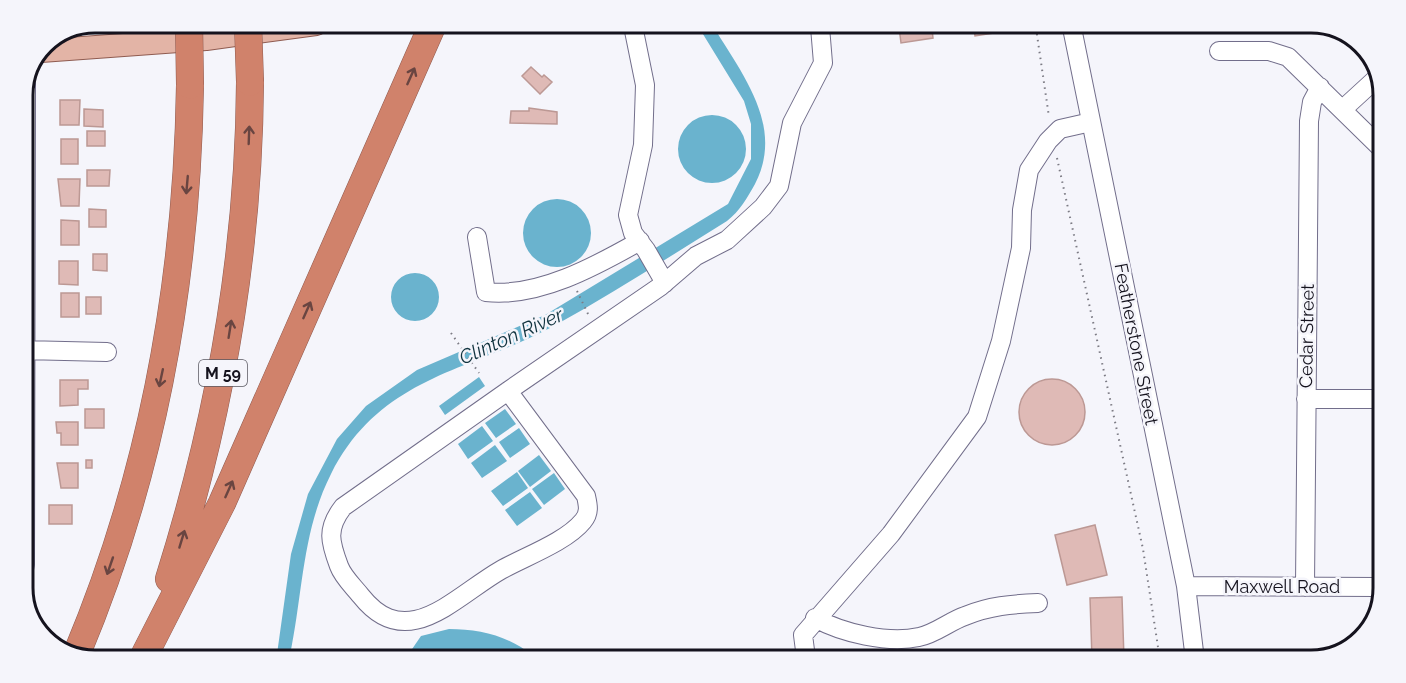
<svg xmlns="http://www.w3.org/2000/svg" width="1406" height="683" viewBox="0 0 1406 683" font-family="Raleway,sans-serif">
<rect width="100%" height="100%" fill="#f5f5fb"/>
<path fill="#6ab3ce" d="M698,26h15c29,48 72,100 42,158 -8,14 -15,27 -28,37 -58,36 -115,73 -175,106 -85,45 -172,50 -221,147 -29,57 -28,119 -41,181l-13,-1 14,-100 17,-60 29,-55 29,-33 51,-36 128,-55 183,-111 23,-45v-35l-7,-23z
M678 149a34 34 0 1 1 68 0a34 34 0 1 1-68 0Z
M523 233a34 34 0 1 1 68 0a34 34 0 1 1-68 0Z
M391 297a24 24 0 1 1 48 0a24 24 0 1 1-48 0Z
M479,377l6,9 -40,29 -6,-9z
M505,409l11,15 -20,14 -11,-15z
M482,426l11,15 -25,18 -10,-15z
M519,428l11,16 -20,14 -11,-16z
M495,445l12,16 -25,17 -11,-15z
M539,455l12,16 -21,16 -12,-16z
M517,472l11,16 -25,18 -12,-15z
M554,473l11,16 -21,16 -12,-16z
M530,492l12,16 -25,18 -12,-16z
M449,629c31,0 60,7 84,27l-125,-1 13,-19z"/>
<path fill="#dfbab6" stroke="#bc9894" stroke-width="1.5" d="M899,27h41l-8,2 1,9 -32,5z
M974,28h39v2l-38,6z
M531,67l11,10 2,-2 8,7 -12,12 -18,-18z
M60,100h20l-1,25h-19z
M529,108l28,4v12l-47,-1 1,-12h18z
M84,109l19,1v17l-19,-1z
M87,131h18v15h-18z
M61,139h17v25h-17z
M87,170h23l-1,16h-22z
M58,179h22l-1,27h-18z
M89,209l17,1v17h-17z
M61,220l18,1v24h-18z
M93,254h14v17l-14,-1z
M59,261h19v24l-19,-1z
M61,293h18v24h-18z
M86,297h15v17h-15z
M1019 412a33 33 0 1 1 66 0a33 33 0 1 1-66 0Z
M60,380h28v9h-10v16l-18,1z
M85,409h19v19h-19z
M56,422h22v23h-17v-12h-4z
M86,460h6v8h-6z
M57,463h21v25h-17z
M49,505h23v19h-23z
M1095,525l12,50 -40,10 -12,-50z
M1122,597l2,62h-32l-2,-61z"/>
<g fill="none" stroke-linecap="round" stroke-linejoin="round">
<defs>
<path id="minor" d="M633,26l12,59 -2,60 -15,70 5,18 13,17 19,33
M1072,28l114,558 9,74
M1219,51h50l19,6 95,93
M1343,109l36,-33
M477,237l9,55c52,6 110,-26 154,-51
M23,350l84,2
M508,391l78,105c2,9 4,17 -3,25 -17,21 -59,36 -82,49 -47,27 -94,84 -140,26 -8,-10 -18,-19 -22,-30 -9,-24 -13,-37 4,-59l165,-116 153,-105 35,-30 31,-16 36,-33 16,-21 13,-63 31,-60 -3,-36
M1306,399h73
M23,574l2,-10 1,-481
M1186,586l191,1
M1305,587l4,-466 3,-19 8,-15
M815,618c27,15 73,26 104,19 16,-3 31,-16 46,-21 24,-10 47,-12 73,-13
M806,658l-3,-23 88,-101 86,-117 24,-76 20,-93 1,-38 7,-40 19,-29 12,-12 31,-7"/>
<path id="major" d="M41,51l165,-12 110,-15"/>
<path id="highway" d="M169,579c51,-162 80,-326 81,-497
M77,653c76,-181 110,-373 113,-568
M145,654l77,-151 211,-479"/>
</defs>
<use href="#minor" stroke="#726e8b" stroke-width="20"/>
<use href="#major" stroke="#8f5b50" stroke-width="24"/>
<use href="#highway" stroke="#8f5b50" stroke-width="28"/>
<path stroke="#7c7b84" stroke-width="2" stroke-dasharray="1.5 4.5" stroke-linecap="butt" d="M1036,28l13,89
M1057,158l86,391 17,111
M577,291l12,25
M451,333l28,40"/>
<use href="#minor" stroke="#fff" stroke-width="18"/>
<use href="#major" stroke="#e3b4a6" stroke-width="22"/>
<use href="#highway" stroke="#d0826b" stroke-width="27"/>
<defs>
<path id="highway-bridge" d="M189,23l1,62
M248,23l2,59"/>
</defs>
<use href="#highway-bridge" stroke="#8f5b50" stroke-width="28" stroke-linecap="butt"/>
<use href="#highway-bridge" stroke="#d0826b" stroke-width="27"/>
</g>
<defs><path id="oneway-shaft" d="M-6 0H5M1.5-3L5.5 0L1.5 3" fill="none" stroke-width="1.6" stroke-linecap="round" stroke-linejoin="round" transform="scale(1.5)"/></defs>
<g stroke="#694541">
<use href="#oneway-shaft" transform="translate(411 76) rotate(-66)"/>
<use href="#oneway-shaft" transform="translate(249 135) rotate(-88)"/>
<use href="#oneway-shaft" transform="translate(187 185) rotate(95)"/>
<use href="#oneway-shaft" transform="translate(307 310) rotate(-66)"/>
<use href="#oneway-shaft" transform="translate(230 329) rotate(-81)"/>
<use href="#oneway-shaft" transform="translate(161 378) rotate(102)"/>
<use href="#oneway-shaft" transform="translate(229 489) rotate(-66)"/>
<use href="#oneway-shaft" transform="translate(182 539) rotate(-73)"/>
<use href="#oneway-shaft" transform="translate(110 566) rotate(109)"/>
</g>
<g text-anchor="middle" stroke-width="5" stroke-linejoin="round" paint-order="stroke">
<rect fill="#f5f5fb" stroke="#585760" stroke-width="1.5" x="199" y="360" width="48" height="26" rx="4.5"/>
<g font-size="16" font-weight="bold" fill="#15131e">
<text x="223" y="379">M 59</text>
</g>
<g font-size="18" fill="#15131e" stroke="#f5f5fb">
<text transform="translate(1307 336) rotate(-89)" y="6">Cedar Street</text>
<text transform="translate(1136 344) rotate(79)" y="6">Featherstone Street</text>
<text x="1282" y="593">Maxwell Road</text>
</g>
<g font-size="20" font-style="italic" fill="#11333f" stroke="#f5f5fb">
<text transform="translate(511 336) rotate(-24)" y="7">Clinton River</text>
</g>
</g>
<path d="M0 0H1406V683H0ZM95 33H1311A62 62 0 0 1 1373 95V588A62 62 0 0 1 1311 650H95A62 62 0 0 1 33 588V95A62 62 0 0 1 95 33Z" fill="#f5f5fb" fill-rule="evenodd"/>
<path fill="none" stroke="#15131e" stroke-width="3" d="M95 33H1311A62 62 0 0 1 1373 95V588A62 62 0 0 1 1311 650H95A62 62 0 0 1 33 588V95A62 62 0 0 1 95 33Z"/>
</svg>
